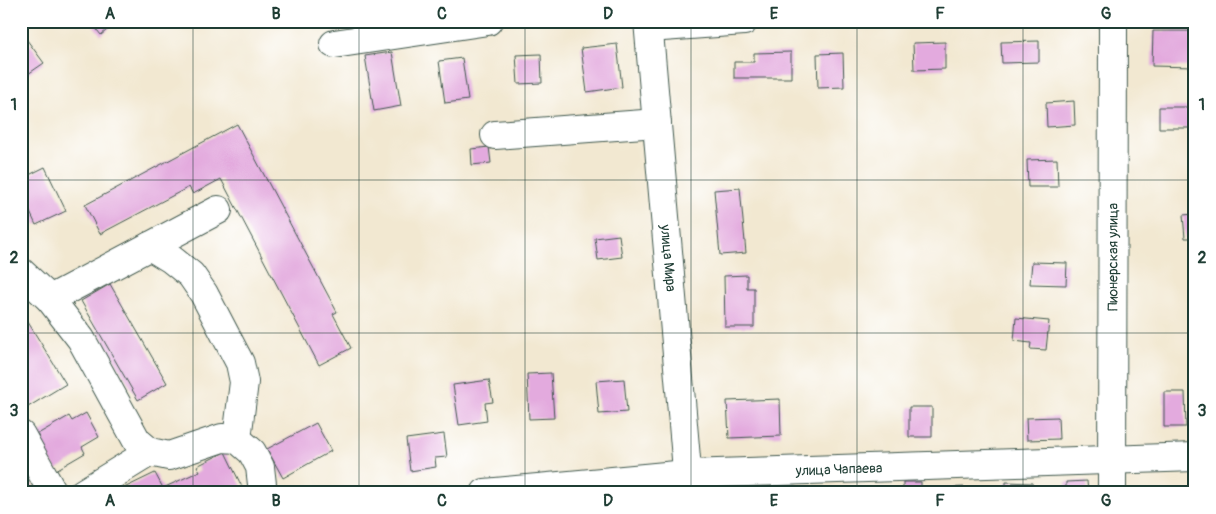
<svg xmlns="http://www.w3.org/2000/svg" width="1216" height="514" viewBox="0 0 1216 514" font-family="Pangolin,sans-serif">
<rect width="100%" height="100%" fill="#fff"/>
<filter id="ink" filterUnits="userSpaceOnUse"><feTurbulence type="fractalNoise" baseFrequency=".02" numOctaves="2"/><feDisplacementMap in="SourceGraphic" scale="10" xChannelSelector="R" yChannelSelector="G"/><feConvolveMatrix kernelMatrix="1 2 1 2 8 2 1 2 1" color-interpolation-filters="sRGB"/></filter>
<filter id="wash" filterUnits="userSpaceOnUse"><feTurbulence type="fractalNoise" baseFrequency=".0096" numOctaves="4" result="noise"/><feDisplacementMap in="SourceGraphic" scale="20" xChannelSelector="R" yChannelSelector="G"/><feGaussianBlur stdDeviation="1.12" result="paint"/><feColorMatrix in="noise" values="0 0 0 0 0 0 0 0 0 0 0 0 0 0 0 0 0 1.4 0 .05"/><feComposite in="paint" operator="in"/></filter>
<g filter="url(#wash)">
<rect width="100%" height="100%" fill="#f2e8d1"/>
<g id="blocks">
<path fill="#e3aade" d="M90,21h28l-17,14z
M1153,31h42l-1,36 -42,-1z
M21,32l23,31 -16,11 -7,-9z
M1039,41v21l-37,1 -1,-21z
M945,42v27l-31,1 -1,-27z
M617,44l5,43 -35,5 -6,-44z
M392,52l9,54 -27,5 -9,-55z
M791,52v26h-57v-16h20v-9z
M843,53l1,34 -26,1 -1,-34z
M541,54l1,29 -24,1 -2,-29z
M462,58l6,42 -23,3 -6,-42z
M1074,101l1,24 -28,2 -1,-24z
M1159,107h36v21h-36z
M237,124l100,188 -4,2 18,34 -32,17 -98,-186 -28,15 -4,-7 -89,47 -15,-29z
M489,147l2,16 -19,2 -1,-16z
M1057,159l1,28h-30l-1,-27z
M45,167l21,44 -30,14 -15,-32v-14z
M740,188l6,65 -26,2 -6,-65z
M1195,214v24h-10l-2,-23z
M619,235l3,22 -24,3 -3,-22z
M1032,262l35,1 -1,22 -36,-1z
M747,275v13h7v39h-29l-1,-51z
M110,284l57,99 -29,17 -57,-99z
M23,314l43,70 -43,26 -2,-3z
M1016,318l33,3 -3,29 -16,-1 1,-6 -17,-2z
M551,373l3,45 -25,1 -2,-45z
M624,379l3,33 -28,2 -3,-33z
M489,380l4,22 -8,1 2,18 -28,4 -6,-40z
M1164,392h21l1,35h-22z
M780,399l1,37 -52,2 -2,-37z
M909,407h23v30h-23z
M86,413l13,24 -17,10 3,6 -29,17 -20,-35 33,-19 3,5z
M1058,417l1,22 -32,1 -1,-22z
M316,423l15,28 -48,27 -16,-29z
M444,434l3,23 -12,1 1,9 -26,4 -4,-32z
M225,452l20,41h-124l-1,-3 35,-17 8,15 37,-17 -3,-5z
M21,462l15,31h-15z
M1087,481l1,12h-22v-11z
M903,482h18v11h-18z
M1006,482l26,1v10h-26z
M964,487l1,6h-22v-5z"/>
</g>
</g>
<g filter="url(#ink)">
<use href="#blocks" fill-opacity="0" stroke="#3f574c" stroke-width="1"/>
<g fill="none" stroke-linecap="round" stroke-linejoin="round">
<defs>
<g id="minor">
<path id="s1" d="M648,21l41,472"/>
<path d="M649,28l95,-7"/>
<path d="M334,44l154,-23"/>
<path d="M495,135l162,-12"/>
<path d="M150,246l21,13 20,16 13,19 36,69 4,19 -7,57"/>
<path d="M21,272l29,27 31,40 56,102 13,11 19,4 53,-18 15,1 15,13 8,15 3,26"/>
<path d="M50,299l168,-89"/>
<path d="M21,435l32,58"/>
<path d="M83,493l67,-41"/>
<path id="s2" d="M485,493l202,-19 508,-17"/>
<path id="s3" d="M1112,493l1,-472"/>
</g>
</defs>
<use href="#minor" stroke="#3f574c" stroke-width="30"/>
<use href="#minor" stroke="#fff" stroke-width="28"/>
</g>
</g>
<path fill="none" stroke="#1f3d34" stroke-width="1" stroke-opacity="0.55" d="M193,21v472M359,21v472M525,21v472M691,21v472M857,21v472M1023,21v472M21,180h1174M21,333h1174"/>
<g text-anchor="middle" stroke-width="4.5" stroke-linejoin="round" paint-order="stroke">
<g font-size="14" fill="#1f3d34" stroke="#fff">
<text dy="5" stroke="none"><textPath href="#s1" startOffset="238">улица Мира</textPath></text>
<text dy="5" stroke="none"><textPath href="#s3" startOffset="236">Пионерская улица</textPath></text>
<text dy="5" stroke="none"><textPath href="#s2" startOffset="355">улица Чапаева</textPath></text>
</g>
</g>
<rect width="1216" height="514" fill="none" stroke="#fff" stroke-width="55"/>
<rect x="28" y="28" width="1160" height="458" fill="none" stroke="#1f3d34" stroke-width="2"/>
<g font-size="16" text-anchor="middle" font-weight="bold" fill="#1f3d34">
<text x="110" y="19">A</text>
<text x="276" y="19">B</text>
<text x="442" y="19">C</text>
<text x="608" y="19">D</text>
<text x="774" y="19">E</text>
<text x="940" y="19">F</text>
<text x="1106" y="19">G</text>
<text x="14" y="110">1</text>
<text x="1202" y="110">1</text>
<text x="14" y="263">2</text>
<text x="1202" y="263">2</text>
<text x="14" y="416">3</text>
<text x="1202" y="416">3</text>
<text x="110" y="506">A</text>
<text x="276" y="506">B</text>
<text x="442" y="506">C</text>
<text x="608" y="506">D</text>
<text x="774" y="506">E</text>
<text x="940" y="506">F</text>
<text x="1106" y="506">G</text>
</g>
</svg>
